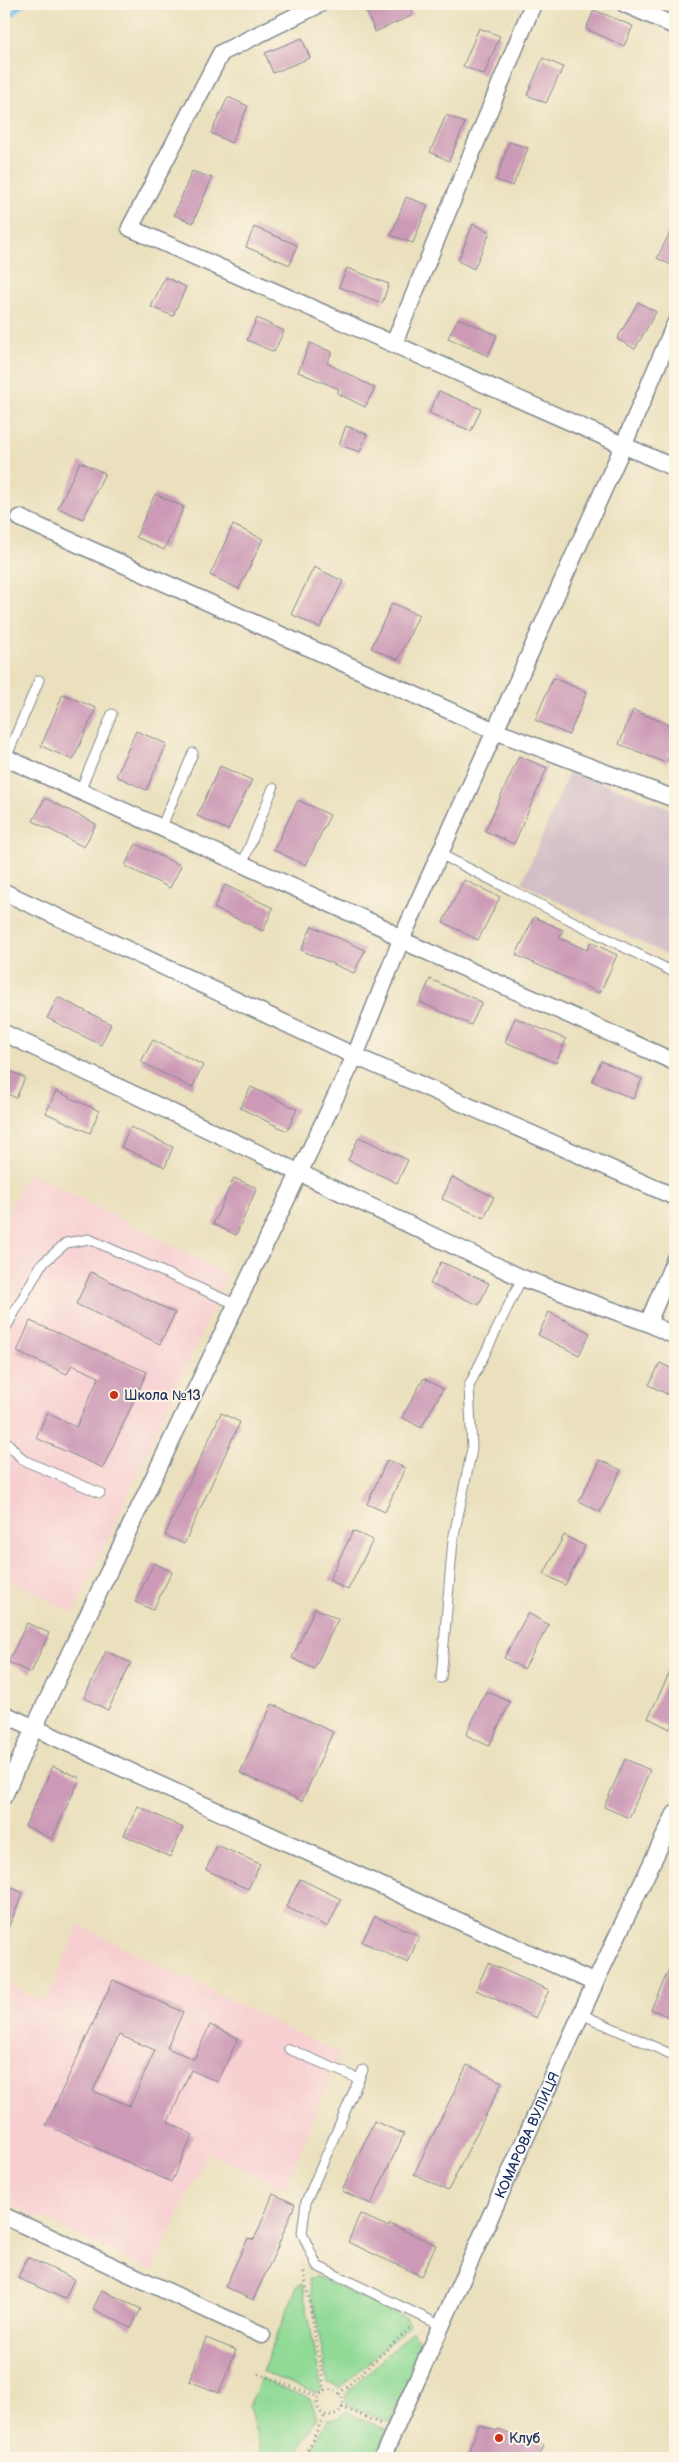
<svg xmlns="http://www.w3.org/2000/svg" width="679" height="2462" viewBox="0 0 679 2462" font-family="'Balsamiq Sans',sans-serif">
<rect width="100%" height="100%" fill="#fcf5e5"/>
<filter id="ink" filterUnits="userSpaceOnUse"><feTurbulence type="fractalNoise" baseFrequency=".02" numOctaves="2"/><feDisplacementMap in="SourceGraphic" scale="10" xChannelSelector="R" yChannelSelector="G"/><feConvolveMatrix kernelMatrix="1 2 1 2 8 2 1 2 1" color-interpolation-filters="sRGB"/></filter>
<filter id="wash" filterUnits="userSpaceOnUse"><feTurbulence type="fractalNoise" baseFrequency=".0096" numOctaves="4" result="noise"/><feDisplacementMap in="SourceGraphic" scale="20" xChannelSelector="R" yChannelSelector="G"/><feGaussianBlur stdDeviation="1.12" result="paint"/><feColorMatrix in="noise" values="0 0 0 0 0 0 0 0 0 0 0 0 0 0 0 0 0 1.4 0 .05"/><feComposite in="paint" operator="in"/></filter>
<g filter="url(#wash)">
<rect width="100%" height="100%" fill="#eae0bd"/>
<path fill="#f7cfd1" d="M29,1172l199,103 -154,338 -70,-36v-356z
M79,1925l260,129 -54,135 -77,-36 -56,118 -148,-70v-219l41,21z"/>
<path fill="#d2bdc6" d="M570,771l105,39v149l-153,-76z"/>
<path fill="#90da96" stroke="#56847a" d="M315,2276l91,42 4,7 -70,63 -12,-5 -19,-104z
M302,2283l20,106 -5,4 -55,-21 35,-86z
M413,2330l10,18 -33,75 -42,-18 -3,-10z
M261,2379l49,20 7,18 -22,41h-33l-13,-52z
M346,2411l41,20 -12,27h-67l20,-39 8,-1z"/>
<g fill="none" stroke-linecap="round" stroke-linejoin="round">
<path stroke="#72beec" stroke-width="5.5" d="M4,21l19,-17"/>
</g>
<g id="blocks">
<path fill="#cc9ab6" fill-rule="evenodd" d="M381,4h27l5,11 -38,17 -9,-21z
M594,10l39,16 -9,20 -38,-17z
M479,28l21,8 -16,39 -21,-9z
M302,38l8,20 -37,15 -8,-20z
M543,58l20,9 -17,36 -19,-8z
M228,97l20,9 -17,37 -20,-10z
M446,115l19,8 -16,38 -19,-9z
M509,142l19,6 -15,38 -17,-6z
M192,171l20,7 -19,45 -19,-8z
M406,197l22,8 -15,38 -22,-8z
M675,223v44l-18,-9z
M473,224l17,8 -16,37 -16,-8z
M254,227l43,18 -7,20 -44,-18z
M347,268l42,16 -7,19 -43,-16z
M165,277l21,10 -13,29 -22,-9z
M638,302l18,10 -21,37 -18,-10z
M257,318l27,13 -10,21 -27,-12z
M458,318l39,17 -9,21 -40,-18z
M310,343l22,9 -5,11 48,25 -10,19 -28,-14 2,-4 -41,-17z
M439,391l42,18 -10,22 -42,-18z
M346,426l21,8 -7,18 -21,-7z
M80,462l25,11 -22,46 -25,-11z
M155,494l29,13 -20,43 -28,-13z
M233,525l30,14 -24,50 -29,-14z
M314,567l29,14 -23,47 -29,-14z
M392,603l27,12 -21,45 -27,-12z
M553,678l34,14 -18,43 -34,-15z
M63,694l33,14 -23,52 -32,-14z
M633,710l42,17v15l-9,21 -47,-19z
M136,731l31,13 -21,46 -30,-14z
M519,756l28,12 -33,76 -29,-13z
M220,766l32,14 -24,50 -31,-14z
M45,798l51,26 -12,23 -51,-26z
M298,800l32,15 -24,50 -32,-15z
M136,844l45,22 -11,22 -45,-22z
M464,880l36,17 -22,43 -35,-18z
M225,885l48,23 -10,23 -49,-23z
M534,917l29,13 -4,8 28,12 3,-8 27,13 -17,38 -84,-38z
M312,926l53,24 -11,23 -53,-23z
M430,979l52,23 -11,23 -51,-23z
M58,997l53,27 -10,21 -54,-27z
M515,1018l51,21 -10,24 -51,-21z
M153,1040l50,25 -11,23 -51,-26z
M601,1061l41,18 -9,20 -41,-18z
M4,1068l21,10 -9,20 -12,-6z
M251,1087l46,22 -10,22 -47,-23z
M56,1091l43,20 -9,22 -44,-20z
M130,1127l43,20 -8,20 -44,-20z
M359,1137l49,23 -11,23 -49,-23z
M452,1177l42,20 -10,21 -42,-19z
M234,1178l23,10 -21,47 -23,-11z
M441,1262l48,21 -10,22 -49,-21z
M91,1272l84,41 -15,31 -84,-40z
M549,1312l41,21 -11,22 -41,-20z
M30,1321l117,51 -44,96 -67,-30 11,-25 29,14 23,-50 -27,-12 -5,9 -50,-22z
M660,1363l15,7v28l-26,-13z
M424,1378l19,11 -22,39 -19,-11z
M221,1413l19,9 -56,122 -19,-9z
M387,1460l18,8 -20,44 -18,-8z
M600,1460l21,10 -21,42 -21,-11z
M353,1531l20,9 -25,50 -19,-10z
M564,1535l21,11 -20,39 -21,-11z
M154,1563l18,9 -19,38 -18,-8z
M315,1608l23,11 -24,50 -22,-11z
M528,1613l21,12 -25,44 -20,-11z
M27,1623l22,10 -18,40 -23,-11z
M106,1651l25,12 -23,47 -24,-12z
M675,1661v57l-5,11 -22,-11z
M486,1691l24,11 -21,44 -23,-11z
M272,1704l61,28 -31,69 -62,-28z
M625,1759l25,11 -21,48 -25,-11z
M53,1766l27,12 -28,61 -27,-13z
M138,1806l45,22 -13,29 -46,-22z
M217,1845l43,19 -12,25 -42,-19z
M300,1879l41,20 -13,28 -42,-20z
M4,1884l19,9 -19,45z
M375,1916l44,20 -11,27 -46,-21z
M675,1956v64l-24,-11z
M488,1963l61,27 -13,28 -60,-28z
M113,1980l70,32 -16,36 27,11 16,-34 28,13 -20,44 -27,-12 -23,52 25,13 -22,47 -125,-57zM119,2035l36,15 -25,56 -37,-15z
M467,2065l35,17 -54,109 -34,-17z
M374,2121l30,13 -33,70 -29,-13z
M273,2194l22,10 -19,47 -23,49 -28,-13 23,-49 6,2z
M360,2214l29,13 1,-3 46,21 -15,31 -73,-34z
M27,2257l47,22 -9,20 -47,-21z
M102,2290l39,19 -10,19 -38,-19z
M206,2338l30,12 -17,43 -30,-12z
M479,2425l18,6 1,-2 46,16 -5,13h-73z"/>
</g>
</g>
<g filter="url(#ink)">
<use href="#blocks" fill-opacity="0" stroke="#82888e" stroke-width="1"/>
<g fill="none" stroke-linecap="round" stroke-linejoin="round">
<defs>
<path id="service" d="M6,758l33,-78
M80,791l32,-77
M161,828l32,-75
M440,854l235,119
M242,865l31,-77
M670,1060l5,-12
M4,1331l37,-66 25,-22 23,-4 146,65
M4,1439l19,21 77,33
M441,1678l12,-138 19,-91 -3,-63 53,-108
M581,2014l94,42
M289,2049l70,30
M363,2070l-57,132 -4,31 15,33 125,60"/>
<g id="minor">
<path d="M320,4l-99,49 -91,175 545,240"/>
<path d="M625,4l50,22"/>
<path d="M394,343l139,-339"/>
<path d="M20,518l475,213 180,68"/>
<path d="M4,757l380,171 17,12 274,122"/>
<path d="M4,892l351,164 320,141"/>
<path d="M4,1033l518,245 126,45 27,13"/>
<path d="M648,1323l27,-64"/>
<path d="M4,1714l591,269"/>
<path d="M4,1796l30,-68 321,-672 46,-116 223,-496 51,-120"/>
<path d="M4,2216l258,119"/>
<path id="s1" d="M382,2458l213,-475 80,-169"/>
</g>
</defs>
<use href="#service" stroke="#82888e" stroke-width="11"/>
<use href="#minor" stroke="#82888e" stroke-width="19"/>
<path stroke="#82888e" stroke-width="3" stroke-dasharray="1 4" stroke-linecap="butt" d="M304,2272l21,120
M258,2374l61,23
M317 2403a13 13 0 1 1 26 0a13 13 0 1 1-26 0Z
M339,2394l73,-68
M342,2407l39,17
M303,2458l22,-43"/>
<use href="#service" stroke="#fff" stroke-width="9"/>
<use href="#minor" stroke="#fff" stroke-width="16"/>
</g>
</g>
<g fill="#c8321e" stroke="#fcf5e5" stroke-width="2">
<circle cx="114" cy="1395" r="5"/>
<circle cx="499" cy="2438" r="5"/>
</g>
<g text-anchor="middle" stroke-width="4" stroke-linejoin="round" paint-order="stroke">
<g font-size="14" fill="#1b2f5e" stroke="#fcf5e5" text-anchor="start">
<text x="124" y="1400">Школа №13</text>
<text x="509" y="2443">Клуб</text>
</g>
<g font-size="14" fill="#1b2f5e" stroke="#fcf5e5">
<text dy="5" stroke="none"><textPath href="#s1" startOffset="354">КОМАРОВА ВУЛИЦЯ</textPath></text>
</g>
</g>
<rect width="679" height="2462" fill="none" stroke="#fcf5e5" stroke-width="20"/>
</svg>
